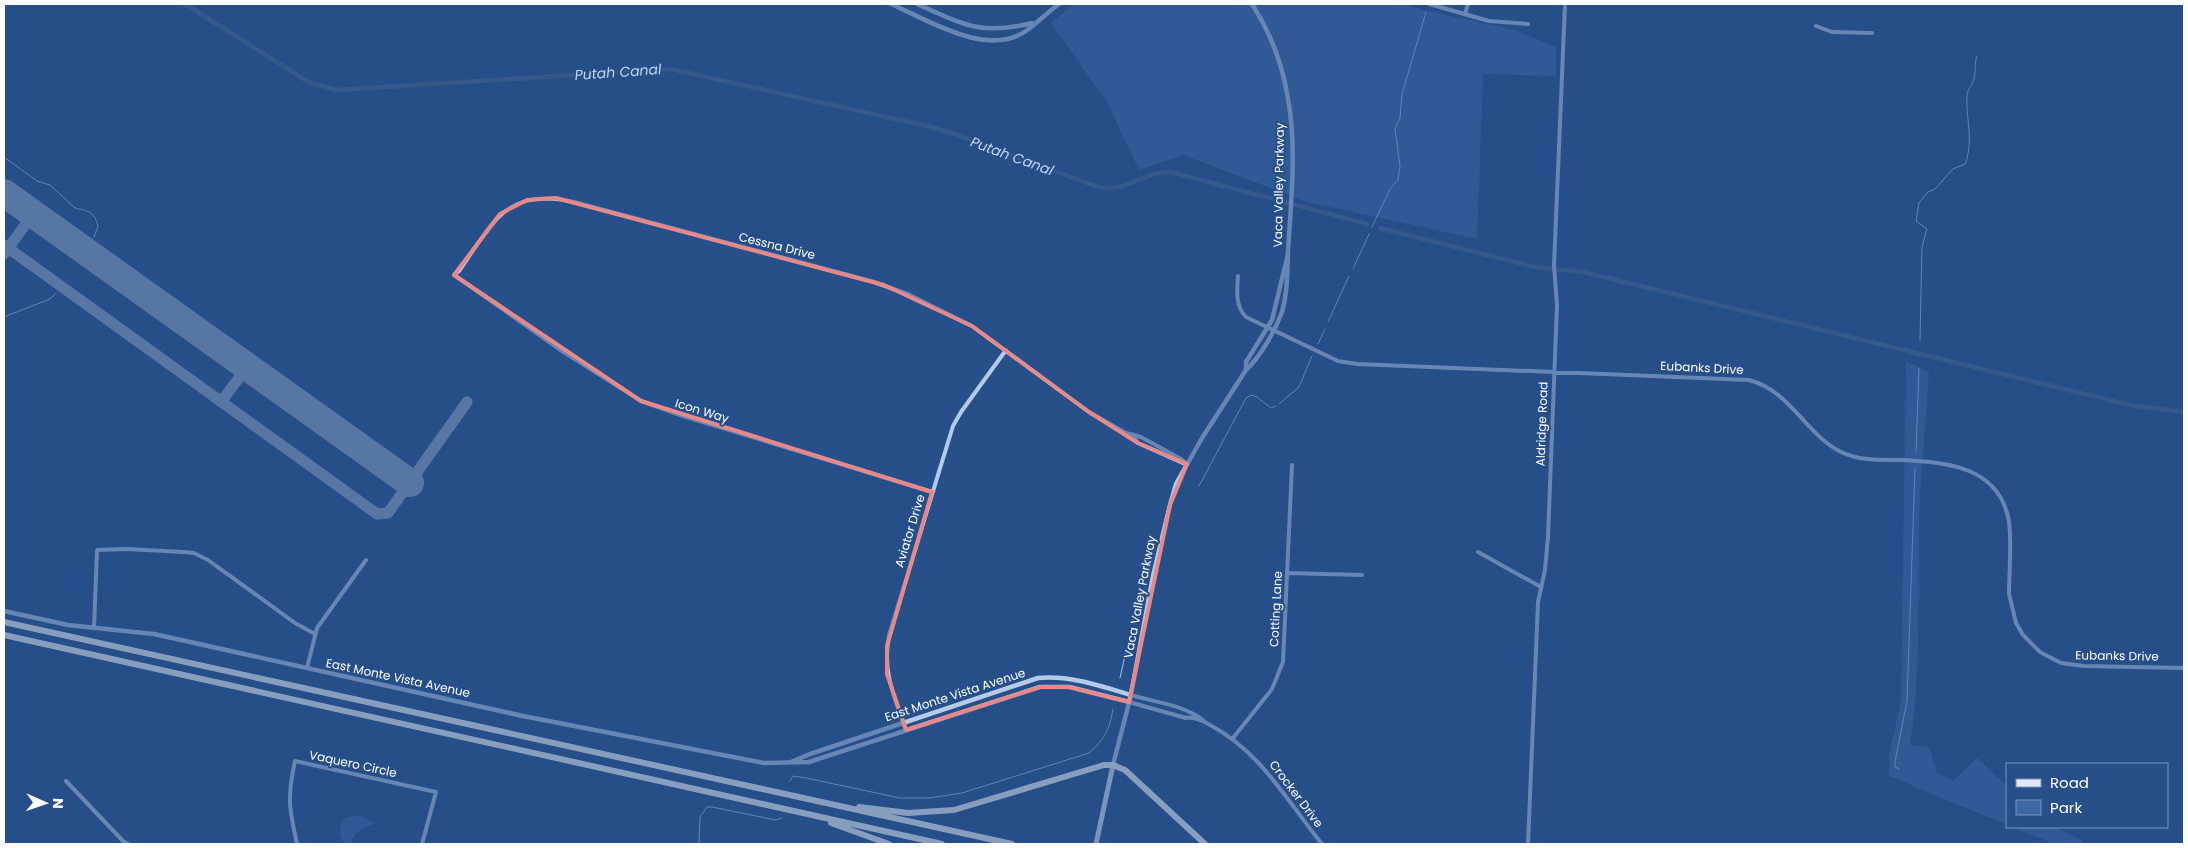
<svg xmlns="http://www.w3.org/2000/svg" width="2188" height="848" viewBox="0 0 2188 848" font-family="Poppins,sans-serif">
<rect width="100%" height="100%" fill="#274f89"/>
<path fill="#3c68a6" d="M1074,4h330l23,7 88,19 41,17v29l-73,-2 -6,165 -169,-37 -125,-47 -44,15 -31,-66 -57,-81z
M1906,361l23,12c-3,51 -9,102 -10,152 -1,73 2,147 -9,220l19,2 8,26 16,8 24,-23 30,28v39l-118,-49v-20l12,-56z
M359,815l17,8c-12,5 -21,8 -26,21h-5c-7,-9 -7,-16 0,-26z
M2012,827h47v2l23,11 -1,4h-27z"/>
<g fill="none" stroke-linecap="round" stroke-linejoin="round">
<path stroke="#a9c5e9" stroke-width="1" d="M4,157l33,24 13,4 25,23c13,3 19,3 23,18l-4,11
M1372,227l18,-38 8,-9 2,-14 -5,-37 5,-11 2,-24 24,-82
M1353,269l16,-35
M4,317l46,-18 6,-6
M1328,322l21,-46
M1920,340l2,-93 5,-18 -11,-8 3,-18 9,-11 7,-3 18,-20 12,-5c9,-23 1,-43 2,-67 0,-8 5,-11 7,-18 2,-8 0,-15 3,-23
M1318,344l7,-15
M1279,404l20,-17 13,-31
M1916,452l3,-84
M1199,486l47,-88 5,-3 6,2 14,11 5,-2
M1120,678l9,-41
M1899,769l-4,-2v-5l12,-61 8,-233
M790,781l3,-5 13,2 94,20h29l33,-5 127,-40c15,-12 21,-25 24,-44
M699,844l1,-27 7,-10h5l64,13 6,-2"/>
<path stroke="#4a6690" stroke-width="4.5" d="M185,4l125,79 27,7 333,-21 261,58 24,7 143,53c31,6 45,-16 73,-15l196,52
M1380,228l155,39 48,5 547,133 54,7"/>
<path stroke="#93a7c4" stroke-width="11" d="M4,245l373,269 11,-1 79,-111
M4,254l29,-40
M221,402l26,-35"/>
<path stroke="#93a7c4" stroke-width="28" d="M4,193l406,290"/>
<path stroke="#b5cae9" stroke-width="4" d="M1429,4l60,17 39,3
M1465,14l3,-10
M1816,26l16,6 40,1
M1238,276c-1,15 -3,30 8,41l92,44 19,3 392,16c42,11 56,54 92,72 18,9 40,8 60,8 45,2 99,6 108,62 3,23 0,49 0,72l7,29 7,12 17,17 21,11 23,3 100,2
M1133,436l5,7 47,21
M932,492l-249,-76 -42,-15 -79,-50 -108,-76 5,-4c35,-50 48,-86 119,-68l293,78 37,13 64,32 117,86 37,21 15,4 40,22 6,5
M1478,552l63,35
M1288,573l74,2
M94,628l3,-78 30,-1 56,3 11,1 14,7 87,63 20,11
M307,668l10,-40 49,-68
M1131,695c22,7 55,10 73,26
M1129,702l57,16
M1185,718c8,-2 18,3 25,7 51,27 77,76 112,119
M906,730c-12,-34 -24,-58 -17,-95l64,-209 8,-14 45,-62
M1233,738l39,-49 11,-27 9,-197
M66,781l57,60 5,3
M297,844c-8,-36 -10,-46 -2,-83l141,31 -14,52
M1528,844l10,-242 7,-32 3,-33 9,-232 -3,-39 11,-262"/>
<path stroke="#b5cae9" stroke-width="4.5" d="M891,4c37,16 96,54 135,27 11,-8 22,-19 33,-27
M917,4c46,20 63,32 115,19
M1252,4c18,28 31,62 36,95 9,48 3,103 0,152 -1,21 0,40 -6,61 -7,19 -21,44 -36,58v-8l26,-42 16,-66
M4,611l64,14 86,9 369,82 241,47 45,-1 231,-75h29l60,15
M791,762l19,-8 228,-76c32,-3 63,8 93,17
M1113,765l18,-70 22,-119 17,-71 6,-21 26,-46 44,-68"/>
<path stroke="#dfe9f8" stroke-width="5" d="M1096,844l17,-79"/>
<path stroke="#fff" stroke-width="6" d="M4,622l1008,222
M4,635l938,209
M859,807l49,6 46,-3 150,-45h9l12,5 80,74
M831,823l58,21"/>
</g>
<path d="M0 0H2188V848H0ZM556,198l328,87 88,41 117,86 49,31 49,21 -17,41 -41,197 -60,-15h-29l-134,43 -19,-56v-28l45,-154 -291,-91 -187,-126 46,-61 27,-14z" fill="#274f89" fill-opacity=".55" fill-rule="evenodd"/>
<path fill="none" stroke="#e88989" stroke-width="4" stroke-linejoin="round" d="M556,198l328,87 88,41 117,86 49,31 49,21 -17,41 -41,197 -60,-15h-29l-134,43 -19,-56v-28l45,-154 -291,-91 -187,-126 46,-61 27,-14z"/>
<g text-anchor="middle" stroke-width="4" stroke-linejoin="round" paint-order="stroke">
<g font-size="12" fill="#fff" stroke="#274f89">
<text transform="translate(1279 185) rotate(-89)" y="4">Vaca Valley Parkway</text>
<text transform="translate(777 246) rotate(14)" y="4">Cessna Drive</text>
<text transform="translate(1702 368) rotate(3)" y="4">Eubanks Drive</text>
<text transform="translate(702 411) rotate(17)" y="4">Icon Way</text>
<text transform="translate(1542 424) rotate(-88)" y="4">Aldridge Road</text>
<text transform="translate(910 531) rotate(-73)" y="4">Aviator Drive</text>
<text transform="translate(1140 597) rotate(-79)" y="4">Vaca Valley Parkway</text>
<text transform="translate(1276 609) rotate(-87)" y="4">Cotting Lane</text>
<text transform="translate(2117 656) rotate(1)" y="4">Eubanks Drive</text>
<text transform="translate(398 678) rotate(12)" y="4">East Monte Vista Avenue</text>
<text transform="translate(955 695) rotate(-18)" y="4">East Monte Vista Avenue</text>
<text transform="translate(353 764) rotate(12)" y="4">Vaquero Circle</text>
<text transform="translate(1296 794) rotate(53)" y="4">Crocker Drive</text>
</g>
<g font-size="14" font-style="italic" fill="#c0d5f0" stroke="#274f89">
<text transform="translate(618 72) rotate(-4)" y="5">Putah Canal</text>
<text transform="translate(1012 156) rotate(20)" y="5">Putah Canal</text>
</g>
</g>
<rect width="2188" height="848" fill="none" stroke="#ffffff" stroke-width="10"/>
<rect x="2006" y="763" width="162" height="65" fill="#274f89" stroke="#7d95b8"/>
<rect x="2016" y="779" width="25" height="8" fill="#dfe9f8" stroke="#7d95b8"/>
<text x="2050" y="788" font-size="15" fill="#ffffff">Road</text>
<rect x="2016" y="800" width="25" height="15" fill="#3c68a6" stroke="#7d95b8"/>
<text x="2050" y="813" font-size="15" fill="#ffffff">Park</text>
<g transform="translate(45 803) rotate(92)" stroke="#274f89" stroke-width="4" paint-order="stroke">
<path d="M0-4L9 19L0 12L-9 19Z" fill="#ffffff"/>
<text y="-8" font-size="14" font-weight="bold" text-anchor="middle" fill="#ffffff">N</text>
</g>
</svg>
